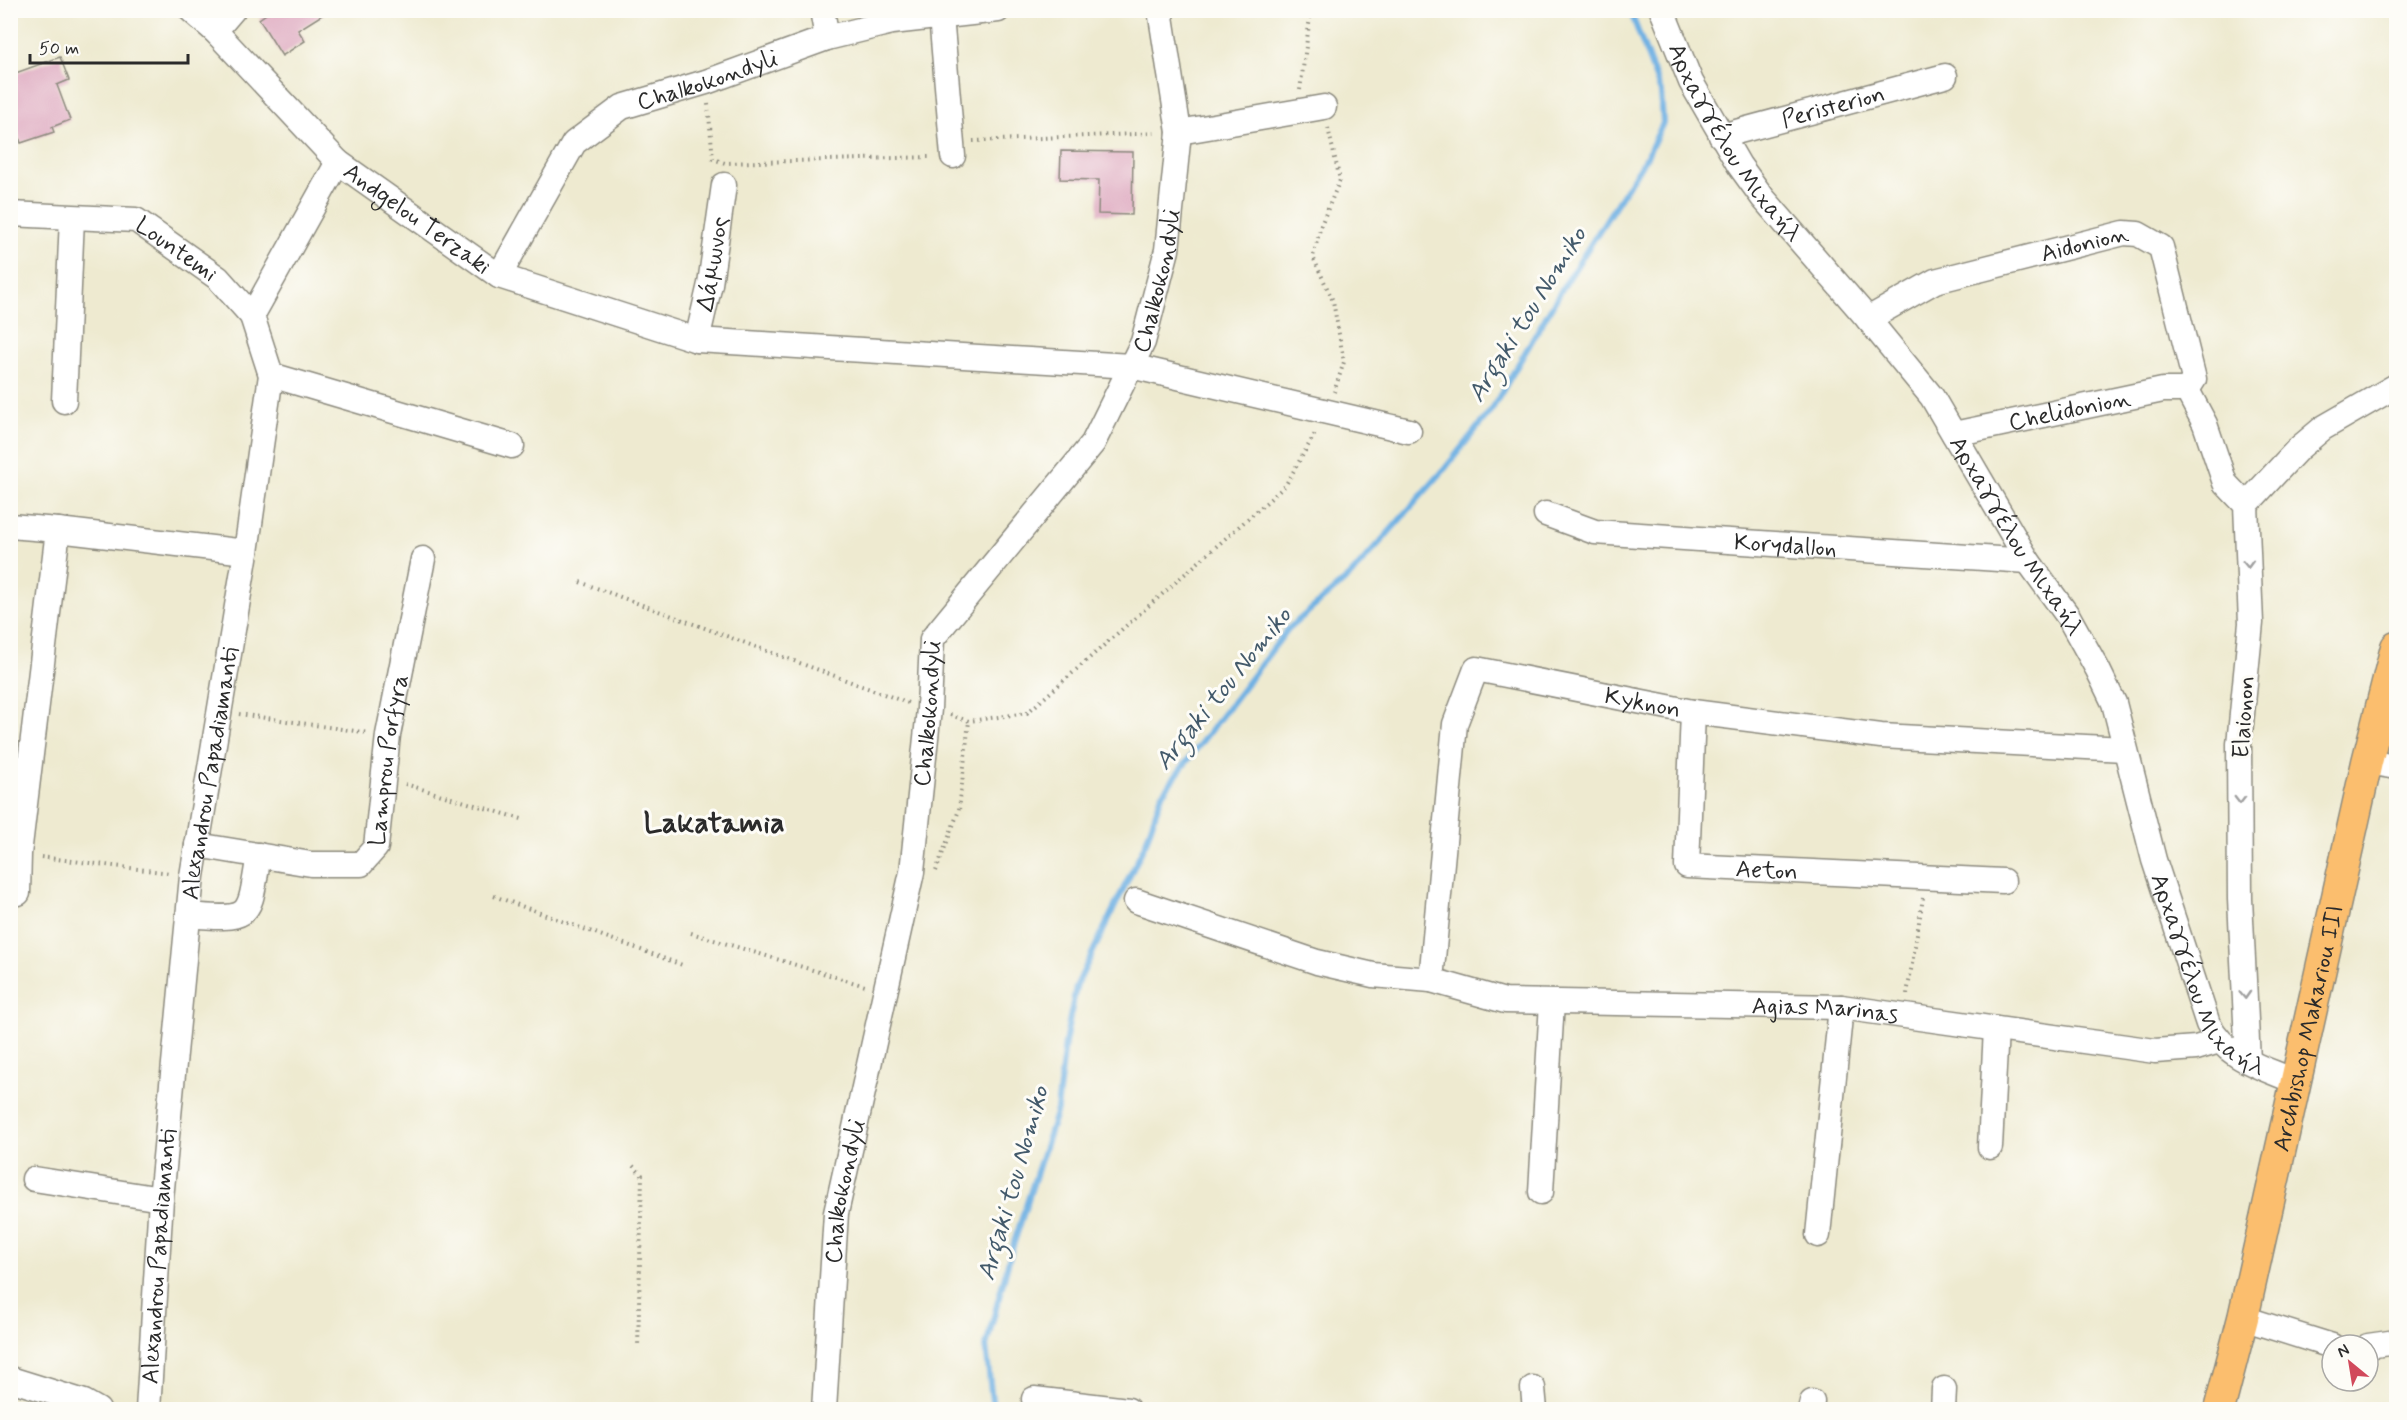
<svg xmlns="http://www.w3.org/2000/svg" width="2407" height="1420" viewBox="0 0 2407 1420" font-family="Mynerve,sans-serif">
<rect width="100%" height="100%" fill="#fdfcf7"/>
<filter id="ink" filterUnits="userSpaceOnUse"><feTurbulence type="fractalNoise" baseFrequency=".0167" numOctaves="2"/><feDisplacementMap in="SourceGraphic" scale="12" xChannelSelector="R" yChannelSelector="G"/><feConvolveMatrix kernelMatrix="1 2 1 2 8 2 1 2 1" color-interpolation-filters="sRGB"/></filter>
<filter id="wash" filterUnits="userSpaceOnUse"><feTurbulence type="fractalNoise" baseFrequency=".008" numOctaves="4" result="noise"/><feDisplacementMap in="SourceGraphic" scale="24" xChannelSelector="R" yChannelSelector="G"/><feGaussianBlur stdDeviation="1.35" result="paint"/><feColorMatrix in="noise" values="0 0 0 0 0 0 0 0 0 0 0 0 0 0 0 0 0 1.4 0 .05"/><feComposite in="paint" operator="in"/></filter>
<g filter="url(#wash)">
<rect width="100%" height="100%" fill="#eeead0"/>
<g fill="none" stroke-linecap="round" stroke-linejoin="round">
<path stroke="#6fb1e3" stroke-width="6" d="M993,1410l-7,-64 25,-94 46,-142 8,-67 11,-56 70,-145 16,-48 126,-165 62,-53 93,-105 49,-62 70,-120 85,-133 16,-33 -2,-31 -31,-82"/>
</g>
<g id="blocks">
<path fill="#dda6be" d="M272,10h58l-32,20 7,11 -23,15 -23,-37z
M60,57l9,23 -12,5 13,35 -18,7 2,5 -33,11 -11,-30v-38z
M1061,151l72,1 -1,63 -34,-1 1,-34 -39,-1z"/>
</g>
</g>
<g filter="url(#ink)">
<use href="#blocks" fill-opacity="0" stroke="#8c8a7e" stroke-width="1.5"/>
<g fill="none" stroke-linecap="round" stroke-linejoin="round">
<defs>
<g id="minor">
<path id="s1" d="M191,10l24,21 123,131 161,114 198,64 434,26 278,65"/>
<path d="M822,10l5,28"/>
<path id="s2" d="M1662,10l29,72 48,83 24,33 105,121 64,78 96,164 40,55 30,54 16,33 40,157 54,164c22,37 50,41 88,58"/>
<path d="M941,16l12,140"/>
<path d="M215,31l18,-21"/>
<path d="M1179,132l145,-25"/>
<path id="s3" d="M1721,136l224,-60"/>
<path id="s4" d="M10,214l126,6 82,58 34,38"/>
<path id="s5" d="M499,276l75,-133 48,-36 84,-25 121,-44 65,-16 106,-12"/>
<path id="s6" d="M1868,319l67,-38 189,-48 14,1 23,13 33,132 -7,11"/>
<path id="s7" d="M697,340l13,-56 14,-99"/>
<path d="M271,375l241,71"/>
<path d="M2187,390l18,34 20,59 21,22 5,118 -12,121 1,155 8,162"/>
<path d="M64,401l8,-183"/>
<path id="s8" d="M1954,434l209,-44h24"/>
<path d="M2246,505l52,-56 25,-21 73,-42"/>
<path id="s9" d="M1546,514l49,18 433,29"/>
<path d="M10,526l48,4 -39,324 -1,39"/>
<path d="M58,530l188,22"/>
<path id="s10" d="M1693,712l-6,154 316,15"/>
<path d="M2367,762l29,5"/>
<path id="s11" d="M197,845l114,19h50l15,-17 12,-112 35,-176"/>
<path id="s12" d="M1136,901l181,61 56,13 58,5 74,21 336,6 314,44 41,-3 23,-7"/>
<path d="M188,915c67,6 60,2 71,-60"/>
<path id="s13" d="M1431,980l24,-256 21,-55 217,43 188,24 243,13"/>
<path d="M1990,1147l6,-118"/>
<path d="M34,1179l127,20"/>
<path d="M1541,1192l11,-190"/>
<path d="M1818,1235l23,-228"/>
<path d="M2243,1318l89,28"/>
<path d="M2368,1346l28,-4"/>
<path d="M10,1379l74,23 14,8"/>
<path d="M1533,1388l2,22"/>
<path d="M1034,1399l94,11"/>
<path id="s14" d="M148,1410l13,-211 31,-323 54,-324 25,-177 -19,-59 86,-154"/>
<path id="s15" d="M824,1410l12,-197 76,-341 17,-163 3,-70 161,-196 50,-101 24,-92 12,-118 -19,-122"/>
<path d="M1810,1410l2,-8"/>
<path d="M1943,1410l1,-21"/>
</g>
<g id="major">
<path id="s16" d="M2219,1410l24,-92 124,-556 29,-115"/>
</g>
</defs>
<use href="#minor" stroke="#8c8a7e" stroke-width="27"/>
<use href="#major" stroke="#8c8a7e" stroke-width="33"/>
<path stroke="#8c8a7e" stroke-width="4" stroke-dasharray="1.5 4.5" stroke-linecap="butt" d="M1300,90l11,-80
M708,104l5,55 12,4 206,-6
M1328,128l12,52 -19,45 -8,32 20,44 11,61 -10,30
M973,141l184,-8
M580,582l328,121
M239,714l130,19
M950,715l19,6 58,-8 258,-227 31,-54
M405,784l120,36
M41,857l129,16
M936,871l23,-61 10,-89
M494,896l188,69
M691,933l174,53
M1907,994l16,-96
M633,1166l9,9 -4,173"/>
<use href="#minor" stroke="#fff" stroke-width="24"/>
<use href="#major" stroke="#fbbe6e" stroke-width="30"/>
</g>
<defs><path id="oneway-chevron" d="M-2-3.5L2.5 0L-2 3.5" fill="none" stroke-width="1.6" stroke-linecap="round" stroke-linejoin="round" transform="scale(1.5)"/></defs>
<g stroke="#a0a0a0">
<use href="#oneway-chevron" transform="translate(2248 564) rotate(88)"/>
<use href="#oneway-chevron" transform="translate(2240 800) rotate(90)"/>
<use href="#oneway-chevron" transform="translate(2245 995) rotate(87)"/>
</g>
</g>
<g text-anchor="middle" stroke-width="6" stroke-linejoin="round" paint-order="stroke">
<g font-size="24" fill="#2b2b2b" stroke="#fdfcf7">
<text dy="8" stroke="none"><textPath href="#s5" startOffset="302">Chalkokondyli</textPath></text>
<text dy="8" stroke="none"><textPath href="#s3" startOffset="116">Peristerion</textPath></text>
<text dy="8" stroke="none"><textPath href="#s2" startOffset="152">Αρχαγγέλου Μιχαήλ</textPath></text>
<text dy="8" stroke="none"><textPath href="#s1" startOffset="309">Andgelou Terzaki</textPath></text>
<text dy="8" stroke="none"><textPath href="#s6" startOffset="231">Aidonion</textPath></text>
<text dy="8" stroke="none"><textPath href="#s4" startOffset="176">Lountemi</textPath></text>
<text dy="8" stroke="none"><textPath href="#s7" startOffset="78">Δάμωνος</textPath></text>
<text dy="8" stroke="none"><textPath href="#s15" startOffset="1210">Chalkokondyli</textPath></text>
<text dy="8" stroke="none"><textPath href="#s8" startOffset="118">Chelidonion</textPath></text>
<text dy="8" stroke="none"><textPath href="#s2" startOffset="638">Αρχαγγέλου Μιχαήλ</textPath></text>
<text dy="8" stroke="none"><textPath href="#s9" startOffset="243">Korydallon</textPath></text>
<text dy="8" stroke="none"><textPath href="#s13" startOffset="486">Kyknon</textPath></text>
<text dy="8" stroke="none"><textPath href="#s15" startOffset="706">Chalkokondyli</textPath></text>
<text transform="translate(2243 717) rotate(-86)" y="8">Elaionon</text>
<text dy="8" stroke="none"><textPath href="#s11" startOffset="276">Lamprou Porfyra</textPath></text>
<text dy="8" stroke="none"><textPath href="#s14" startOffset="640">Alexandrou Papadiamanti</textPath></text>
<text dy="8" stroke="none"><textPath href="#s10" startOffset="234">Aeton</textPath></text>
<text dy="8" stroke="none"><textPath href="#s2" startOffset="1124">Αρχαγγέλου Μιχαήλ</textPath></text>
<text dy="8" stroke="none"><textPath href="#s12" startOffset="704">Agias Marinas</textPath></text>
<text dy="8" stroke="none"><textPath href="#s16" startOffset="392">Archbishop Makariou III</textPath></text>
<text dy="8" stroke="none"><textPath href="#s15" startOffset="220">Chalkokondyli</textPath></text>
<text dy="8" stroke="none"><textPath href="#s14" startOffset="154">Alexandrou Papadiamanti</textPath></text>
</g>
<g font-size="26" font-style="italic" fill="#435a6b" stroke="#fdfcf7">
<text transform="translate(1526 314) rotate(-58)" y="9">Argaki tou Nomiko</text>
<text transform="translate(1222 688) rotate(-51)" y="9">Argaki tou Nomiko</text>
<text transform="translate(1012 1183) rotate(-74)" y="9">Argaki tou Nomiko</text>
</g>
<g font-size="30" font-weight="bold" fill="#2b2b2b" stroke="#fdfcf7">
<text x="714" y="832">Lakatamia</text>
</g>
</g>
<rect width="2407" height="1420" fill="none" stroke="#fdfcf7" stroke-width="36"/>
<g transform="translate(2350 1363) rotate(330)"><circle r="28" fill="#fdfcf7" stroke="#a9a8a5" stroke-width="1.5"/>
<path d="M0-4.5L10 22L0 15L-10 22Z" fill="#d1495b"/>
<text y="-9" font-size="16" font-weight="bold" text-anchor="middle" fill="#2b2b2b">N</text>
</g>
<path d="M30 54v9h158v-9" fill="none" stroke="#2b2b2b" stroke-width="3"/>
<text x="39" y="54" font-size="18" fill="#2b2b2b" stroke="#fdfcf7" stroke-width="4.5" paint-order="stroke">50 m</text>
</svg>
